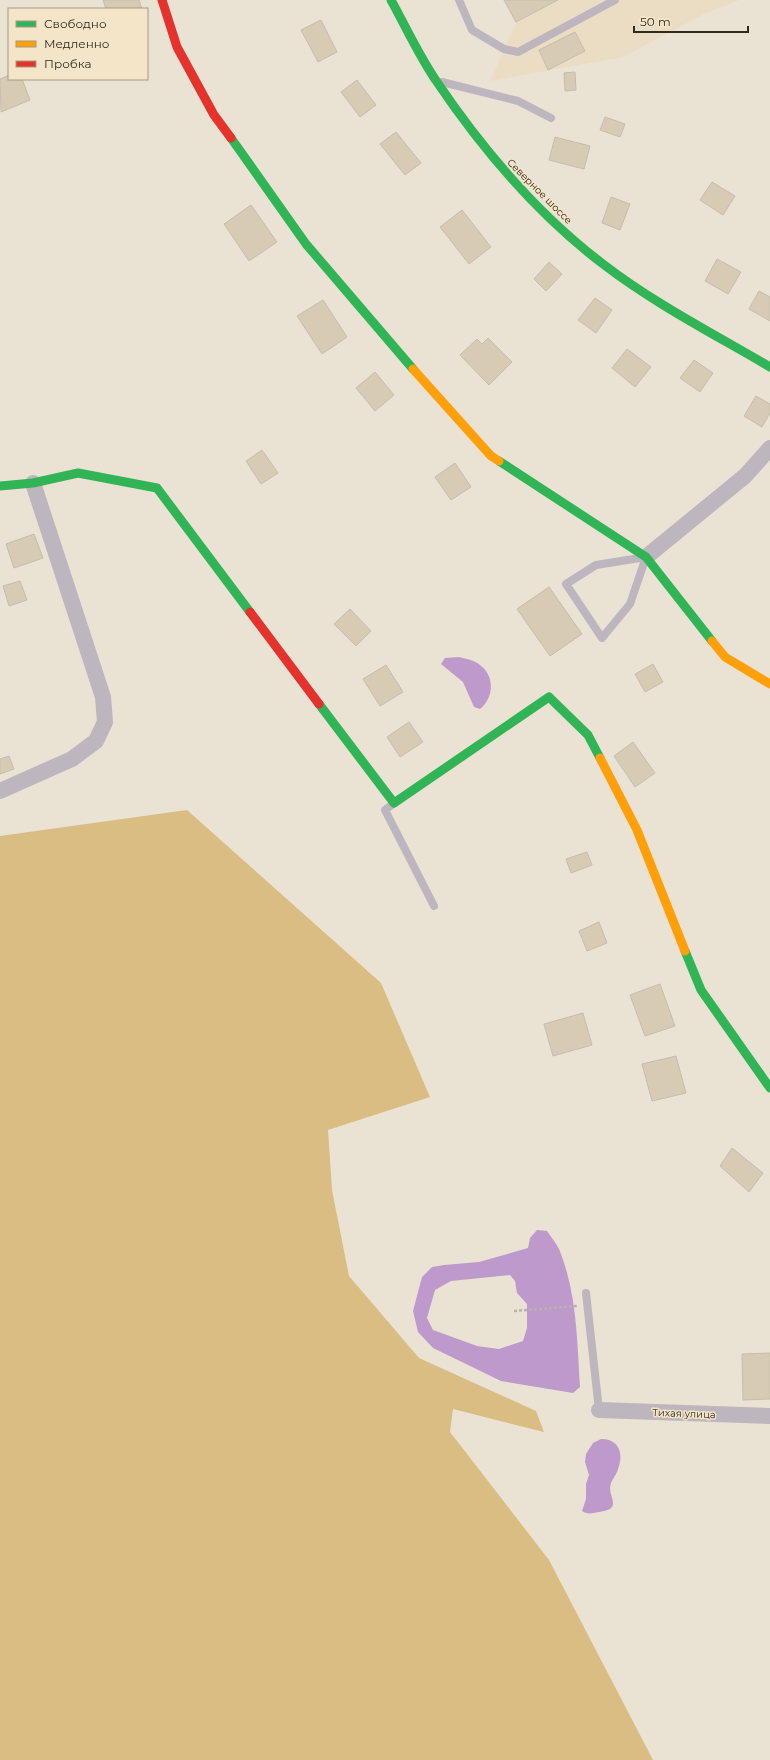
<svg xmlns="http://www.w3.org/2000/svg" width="770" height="1760" viewBox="0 0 770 1760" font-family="Montserrat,sans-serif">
<rect width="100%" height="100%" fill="#eae2d3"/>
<path fill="#ebddc3" d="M504,0h235l-35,14 -81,43 -133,24 26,-58z"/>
<path fill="#d9bd82" d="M187,810l194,173 49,114 -102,33 4,60 17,86 70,82 117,53 8,21 -91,-23 -3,23 99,128 104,200h-653v-924z"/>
<path fill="#be99cb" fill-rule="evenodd" d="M459,657c8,2 15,3 21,8 15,11 14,33 0,44l-6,-2 -11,-25 -22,-18 4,-6z
M537,1230l10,1c4,6 9,12 12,18 18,44 18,91 21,138l-7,6 -72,-12 -68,-33 -15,-16 -5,-21 9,-34 10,-10 12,-2 35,-3 49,-14 2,-10zM510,1275l5,6 2,12 10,11v24l-4,13 -24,8 -22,-3 -44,-16 -6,-12 8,-28 16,-9z
M601,1439c18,0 23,14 17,30 -1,5 -5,9 -7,14 -5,13 14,26 -12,29 -7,1 -11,3 -17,-1l4,-12v-15l3,-9 -4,-13 1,-8 7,-11z"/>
<path fill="#d8cbb3" stroke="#c4bdb1" d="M103,0h36l3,9h-36z
M504,0h54l-42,22z
M321,20l16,32 -19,10 -17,-32z
M575,32l10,19 -37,19 -9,-20z
M575,72l1,18 -11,1 -1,-18z
M9,75v4h13l8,21 -29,12 -1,-33z
M357,80l19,25 -16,12 -19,-25z
M605,117l20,7 -5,13 -20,-7z
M396,132l25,31 -16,12 -25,-31z
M555,137l35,9 -6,23 -35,-9z
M712,182l23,14 -12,19 -23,-15z
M611,197l19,7 -10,26 -18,-7z
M251,205l26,37 -28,19 -25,-37z
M462,210l29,37 -22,17 -29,-37z
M717,259l24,13 -13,22 -23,-13z
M549,262l13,12 -16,17 -12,-12z
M759,291l11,6v24l-21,-12z
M595,298l17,12 -16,23 -18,-13z
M323,300l24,37 -25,17 -25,-38z
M488,338l24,24 -23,23 -29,-30 17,-16 5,5z
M627,349l24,18 -16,20 -23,-19z
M694,360l19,13 -13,19 -20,-14z
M375,372l19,23 -19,16 -19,-23z
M756,396l14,8v9l-8,14 -18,-11z
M262,450l16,23 -17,11 -15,-23z
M455,463l16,24 -20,13 -16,-23z
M34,534l9,24 -29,10 -8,-24z
M20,581l7,19 -18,6 -6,-20z
M549,587l33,47 -32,22 -33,-47z
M350,609l21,22 -15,15 -22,-22z
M653,664l10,18 -18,10 -10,-18z
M386,665l17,27 -23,14 -17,-27z
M409,722l14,20 -23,15 -13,-20z
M633,742l22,31 -20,14 -21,-31z
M9,756l5,13 -14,5v-15z
M587,852l5,13 -21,8 -5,-14z
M599,922l8,21 -20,8 -8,-20z
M660,984l15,42 -30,10 -15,-41z
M583,1013l9,32 -39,11 -9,-32z
M676,1056l10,37 -34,8 -10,-37z
M732,1148l31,25 -14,19 -29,-26z
M770,1353v46l-27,1 -1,-46z"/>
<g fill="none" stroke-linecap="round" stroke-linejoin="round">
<path stroke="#b7b1b2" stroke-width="2.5" stroke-dasharray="3 2" stroke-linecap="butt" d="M514,1311l63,-5"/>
<path stroke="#bdb6be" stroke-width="8" d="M459,0l13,30 32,19 14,3 97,-52
M442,82l76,19 33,17
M646,557l-16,47 -28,34 -36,-54 30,-19z
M393,804l-8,6 49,96
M586,1293l13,117"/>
<path stroke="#bdb6be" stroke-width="16" d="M646,557l99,-81 25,-28
M0,791l72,-32 24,-18 9,-19 -2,-25 -70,-214
M599,1410l171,6"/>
<path stroke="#30b455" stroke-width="9" d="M391,0c15,27 28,56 46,82 46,68 100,132 166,182 52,40 111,70 167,103
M231,138l75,106 107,125
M499,461l147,96 66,84
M0,486l33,-3 45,-10 79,15 93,124
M319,704l75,99 155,-106 39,38 12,23
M685,951l16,39 69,98"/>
<path stroke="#ff9f0a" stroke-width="9" d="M413,369l78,87 8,5
M712,641l13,16 45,27
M600,758l37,72 48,121"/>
<path stroke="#e5322d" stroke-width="9" d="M162,0l15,47 37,68 17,23
M250,612l69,92"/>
</g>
<g text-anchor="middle" stroke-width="3" stroke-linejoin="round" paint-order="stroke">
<g font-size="10" fill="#2f291e" stroke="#f4e5c9">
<text transform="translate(540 191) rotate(45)" y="4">Северное шоссе</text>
<text transform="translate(684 1413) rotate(2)" y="4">Тихая улица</text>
</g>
</g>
<rect x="8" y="8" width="140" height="72" fill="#f4e5c9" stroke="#a59a85"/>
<rect x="16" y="21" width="20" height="6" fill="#30b455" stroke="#a59a85"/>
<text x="44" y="28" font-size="12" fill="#2f291e">Свободно</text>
<rect x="16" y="41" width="20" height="6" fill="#ff9f0a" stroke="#a59a85"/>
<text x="44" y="48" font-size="12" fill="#2f291e">Медленно</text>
<rect x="16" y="61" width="20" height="6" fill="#e5322d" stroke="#a59a85"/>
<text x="44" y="68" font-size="12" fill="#2f291e">Пробка</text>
<path d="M634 26v6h114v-6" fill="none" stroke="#2f291e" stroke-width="2"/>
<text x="640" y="26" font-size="12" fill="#2f291e" stroke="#f4e5c9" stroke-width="3" paint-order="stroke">50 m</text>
</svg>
